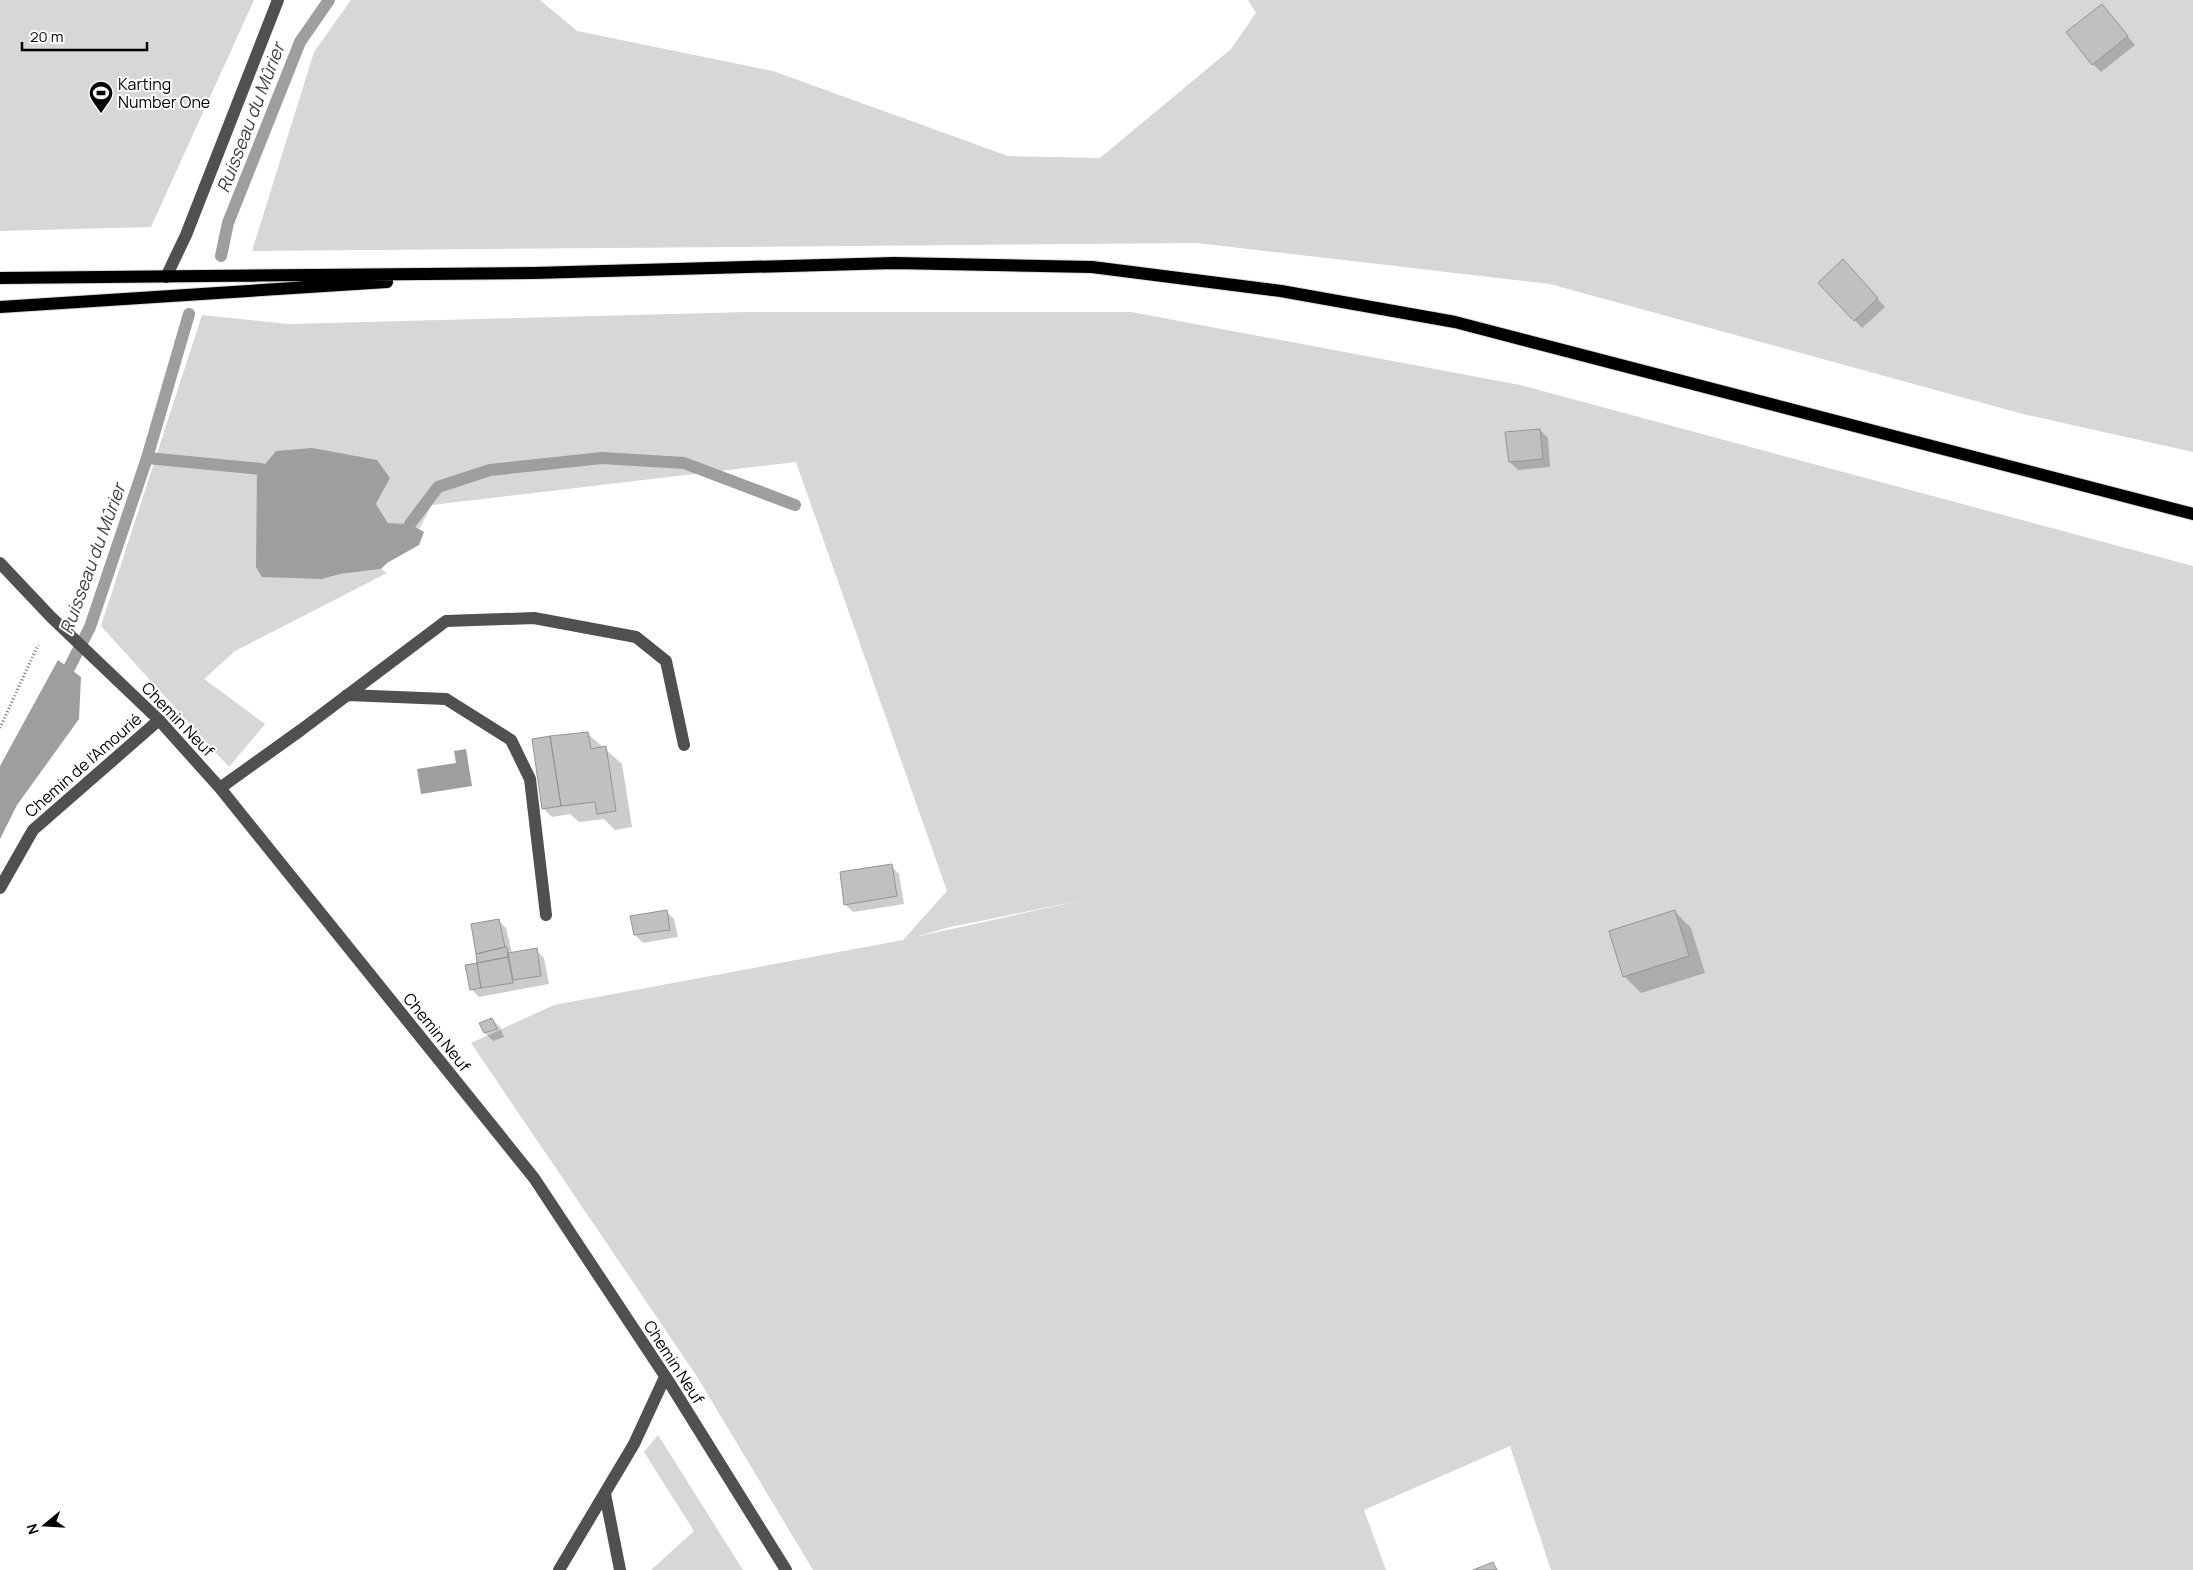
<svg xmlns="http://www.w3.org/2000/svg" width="2193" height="1570" viewBox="0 0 2193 1570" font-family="Manrope,sans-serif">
<rect width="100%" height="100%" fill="#fff"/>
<path fill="#d7d7d7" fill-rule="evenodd" d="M0,0h254l-103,227 -151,4z
M351,0h189l37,31 196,40 235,85 92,2 131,-109 25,-36 -8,-13h945v452l-170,-38 -473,-130 -353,-41 -945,8 62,-199z
M748,312h383l389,73 673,181v1004h-642l-41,-124 -146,64 22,60h-573l-117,-195 -225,-332 83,-38 349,-65 44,-49 -151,-429 -364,43 -13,24 -9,-5 -22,-1 -12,-19 9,-14 -63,89 18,-5 41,-5 6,4 -152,78 -31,28 61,45 -36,43 -128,-141 101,-311 86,9zM1088,899l-173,38 31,-9z
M658,1435l85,135h-92l43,-39 -50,-79z"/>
<path fill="#9e9e9e" d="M312,448l65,12 13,18 -14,26 12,19 22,1 14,8 -5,13 -32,18 -6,6 -41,5 -18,5 -60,-2 -6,-10 1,-93 19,-23z
M58,660l23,17 -2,42 -62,86 -17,34v-73z
M466,749l6,37 -51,8 -4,-25 39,-6 -2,-12z"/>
<path fill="#0003" d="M2102,6l33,39 -34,27 -8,-8z
M1851,269l34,38 -23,21 -42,-45z
M1540,430l8,8 2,29 -32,3 -8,-8z
M587,733l35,31 10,63 -17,3 -11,-11 -25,3 -9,-8 -18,3 -8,-8z
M891,866l8,8 5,30 -51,8 -8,-8z
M666,911l8,8 4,18 -35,6 -8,-8z
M1675,912l16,16 14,45 -64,20 -17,-17z
M498,920l8,8 6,25 24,-3 8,8 5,26 -70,13 -8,-8 8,-25z
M492,1019l8,8 4,10 -11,4 -8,-8 -4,-10z"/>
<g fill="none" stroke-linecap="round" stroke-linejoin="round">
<path stroke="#9e9e9e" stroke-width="12" d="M221,256l7,-33 72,-181 29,-42
M147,458l114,11
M410,524l28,-37 52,-17 112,-12 82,5 111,42
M61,684l29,-57 57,-169 42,-144"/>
</g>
<path fill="#c0c0c0" stroke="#949494" d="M2102,4l26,32 -36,29 -26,-33z
M1843,259l35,39 -24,23 -36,-38z
M1540,429l3,30 -34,3 -4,-30z
M588,732l3,17 15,-3 10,65 -19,3 -2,-12 -34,4 -11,-70z
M550,736l11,70 -19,3 -10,-70z
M892,864l5,32 -53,9 -4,-33z
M667,910l3,20 -36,5 -4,-19z
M1675,910l14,46 -66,21 -14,-46z
M499,919l6,28 -29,7 -5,-30z
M505,947h2l1,10 -31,6 -1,-9z
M537,948l4,28 -28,4 -5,-27z
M508,957l5,26 -32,5 -4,-25z
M477,963l4,25 -11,2 -5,-25z
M492,1018l5,11 -13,4 -5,-10z
M1493,1562l4,8h-24z"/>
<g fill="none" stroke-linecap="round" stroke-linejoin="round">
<defs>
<path id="major" d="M0,278l534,-5 360,-10 198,4 189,24 174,31 738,192
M0,307l387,-25"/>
</defs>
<use href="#major" stroke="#dbdbdb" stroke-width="14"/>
<path stroke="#727272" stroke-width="3" stroke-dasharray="1 2.5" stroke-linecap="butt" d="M0,728l38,-83"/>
<path stroke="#505050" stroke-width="12" d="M166,277l20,-42 92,-235
M0,563l51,54 108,103 61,68 314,390 135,204 117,188
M347,695l99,4 65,41 19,39 16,136
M220,788l81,-58 145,-109 88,-3 102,19 30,24 18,84
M0,888l33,-58 126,-110
M605,1494l15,76
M559,1570l75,-126 31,-67"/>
<use href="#major" stroke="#000" stroke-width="12"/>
</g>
<defs>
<symbol id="stadium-pin" viewBox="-11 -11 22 30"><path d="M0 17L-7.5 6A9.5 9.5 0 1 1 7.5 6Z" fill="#000" stroke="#fff"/><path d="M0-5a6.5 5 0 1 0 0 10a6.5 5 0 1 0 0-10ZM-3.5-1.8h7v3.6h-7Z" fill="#fff"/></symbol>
</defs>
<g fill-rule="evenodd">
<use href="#stadium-pin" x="87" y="79" width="28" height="38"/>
</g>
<g text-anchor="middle" stroke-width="4" stroke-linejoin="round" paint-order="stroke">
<g font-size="16" fill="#000" stroke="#fff" text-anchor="start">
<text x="118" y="90">Karting<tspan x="118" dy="18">Number One</tspan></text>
</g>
<g font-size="16" fill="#000" stroke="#fff">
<text transform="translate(178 719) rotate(46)" y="6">Chemin Neuf</text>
<text transform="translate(83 765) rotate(-41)" y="6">Chemin de l'Amourié</text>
<text transform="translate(437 1032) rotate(51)" y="6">Chemin Neuf</text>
<text transform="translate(674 1362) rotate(57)" y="6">Chemin Neuf</text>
</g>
<g font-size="18" font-style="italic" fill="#3f3f3f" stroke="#fff">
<text transform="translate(251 118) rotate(-69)" y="6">Ruisseau du Mûrier</text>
<text transform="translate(93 559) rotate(-70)" y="6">Ruisseau du Mûrier</text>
</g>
</g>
<g transform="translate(45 1525) rotate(252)" stroke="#ffffff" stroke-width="4" paint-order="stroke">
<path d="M0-4L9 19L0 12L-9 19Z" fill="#000000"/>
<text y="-8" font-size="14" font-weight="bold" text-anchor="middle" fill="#000000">N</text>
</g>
<path d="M22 42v8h125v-8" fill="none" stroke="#000000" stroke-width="2.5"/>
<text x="30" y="42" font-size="15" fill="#000000" stroke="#ffffff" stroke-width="4" paint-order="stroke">20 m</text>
</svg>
